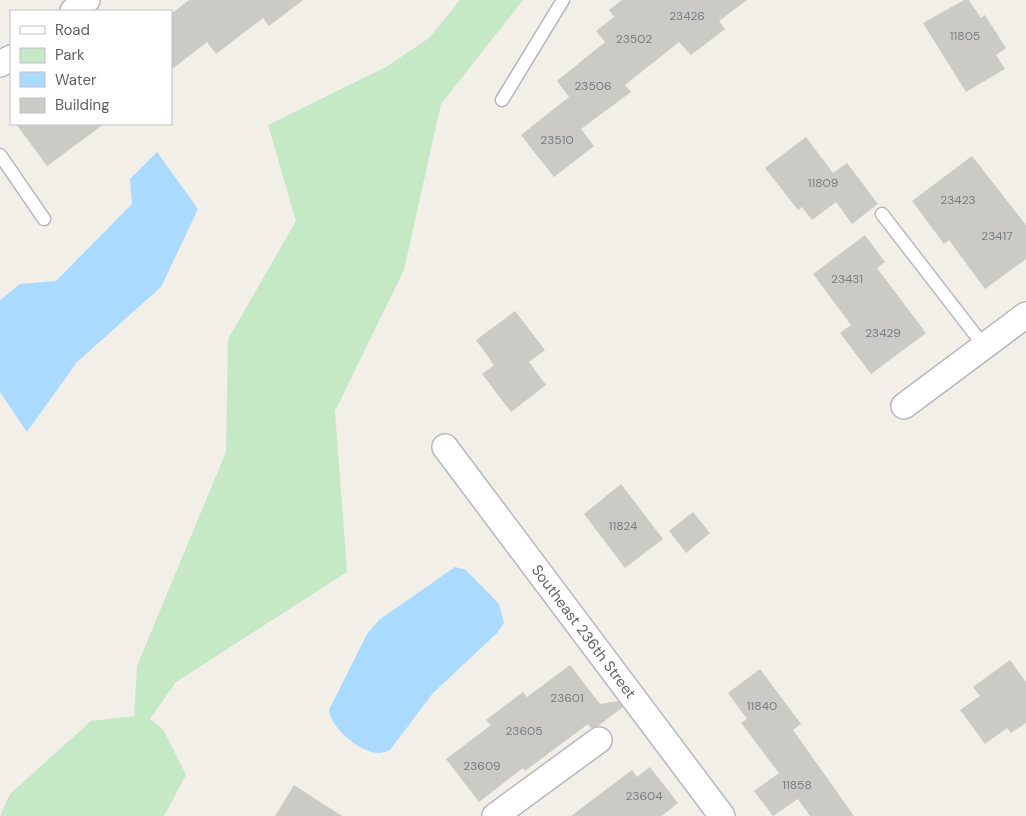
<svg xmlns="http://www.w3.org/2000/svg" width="1026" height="816" viewBox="0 0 1026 816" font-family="'DM Sans',sans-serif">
<rect width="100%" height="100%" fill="#f1efe8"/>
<path fill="#c5e8c5" d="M460,0h63l-82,104 -37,166 -69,141 12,161 -171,110 -26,37 13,10 23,46 -22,41h-164l10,-22 81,-73 43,-5 3,-50 89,-214 2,-113 68,-118 -28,-96 118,-58 43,-29z"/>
<path fill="#aadaff" d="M157,152l41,57 -37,78 -84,75 -50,70 -27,-40v-92l20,-16 36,-3 76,-77 -2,-25z
M455,567l11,3 33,34 5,19 -8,11 -63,59 -43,57c-3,1 -8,3 -11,3 -19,0 -48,-25 -50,-43l38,-76 12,-14z"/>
<path fill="#cccac5" d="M189,0h114l-34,26 -6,-8 -47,36 -9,-12 -36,28v-56z
M622,0h125l-28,21 6,8 -34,26 -12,-13 -54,43 6,7 -50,37 13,17 -40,31 -33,-42 48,-38 -12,-16 48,-39 -9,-11 18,-14 -5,-7z
M964,0h5l12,18 4,-3 21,33 -10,7 9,14 -39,23 -43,-69z
M16,124h88l-57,42z
M806,137l27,36 14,-10 31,41 -26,20 -16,-22 -24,18 -10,-13 -4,3 -33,-42z
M972,156l54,69v34l-41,30 -36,-49 -5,4 -32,-43z
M865,235l20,27 -8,6 49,65 -55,41 -31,-41 11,-8 -38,-51z
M515,311l30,39 -16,12 17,23 -35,27 -29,-38 12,-9 -18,-25z
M621,484l42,55 -38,29 -41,-54z
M693,512l17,21 -24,20 -17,-22z
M1010,660l16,22v41l-15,10 -4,-5 -22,16 -25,-34 20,-14 -7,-9z
M570,665l30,39 18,-3 5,6 -25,19 -7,2 -3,-4 -63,47 -2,-3 -44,34 -33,-43 45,-34 -5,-5 37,-28 4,5z
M760,669l41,55 -8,6 61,86h-44l-12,-17 -25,17 -19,-25 25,-18 -38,-50 6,-4 -19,-26z
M650,767l28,36 -16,13h-91l61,-46 5,7z
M294,785l48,31h-67z"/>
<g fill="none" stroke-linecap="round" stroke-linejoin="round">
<defs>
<path id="lane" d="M502,100l61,-100
M0,155l44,64
M882,214l102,132"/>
<g id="street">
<path d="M73,11l14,-11"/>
<path d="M0,64l11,-6"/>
<path d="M904,406l122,-91"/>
<path id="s1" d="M445,447l277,369"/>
<path d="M495,816l104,-76"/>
</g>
</defs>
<use href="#lane" stroke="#b5b8bc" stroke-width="15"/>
<use href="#street" stroke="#b5b8bc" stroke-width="28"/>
<use href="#lane" stroke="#fff" stroke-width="12"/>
<use href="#street" stroke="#fff" stroke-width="25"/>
</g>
<g text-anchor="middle" stroke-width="4" stroke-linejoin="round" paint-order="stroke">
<g font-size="12" fill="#7a7d7f">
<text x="687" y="20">23426</text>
<text x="965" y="40">11805</text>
<text x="634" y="43">23502</text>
<text x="593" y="90">23506</text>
<text x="557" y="144">23510</text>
<text x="823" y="187">11809</text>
<text x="958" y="204">23423</text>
<text x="997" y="240">23417</text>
<text x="847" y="283">23431</text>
<text x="883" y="337">23429</text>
<text x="623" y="530">11824</text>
<text x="567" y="702">23601</text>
<text x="762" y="710">11840</text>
<text x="524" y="735">23605</text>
<text x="482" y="770">23609</text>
<text x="797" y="789">11858</text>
<text x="644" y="800">23604</text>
</g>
<g font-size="15" fill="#5f6368" stroke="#fff">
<text dy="5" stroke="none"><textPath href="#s1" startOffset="231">Southeast 236th Street</textPath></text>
</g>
</g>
<rect x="10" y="10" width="162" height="115" fill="#ffffff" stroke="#bfc1c3"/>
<rect x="20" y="26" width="25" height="8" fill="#ffffff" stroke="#bfc1c3"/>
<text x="55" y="35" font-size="15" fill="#5f6368">Road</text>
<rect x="20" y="48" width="25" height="15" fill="#c5e8c5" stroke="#bfc1c3"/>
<text x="55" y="60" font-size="15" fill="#5f6368">Park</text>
<rect x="20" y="72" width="25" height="15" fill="#aadaff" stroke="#bfc1c3"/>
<text x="55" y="85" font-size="15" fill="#5f6368">Water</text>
<rect x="20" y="98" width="25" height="15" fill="#cccac5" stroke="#bfc1c3"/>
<text x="55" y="110" font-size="15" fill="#5f6368">Building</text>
</svg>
